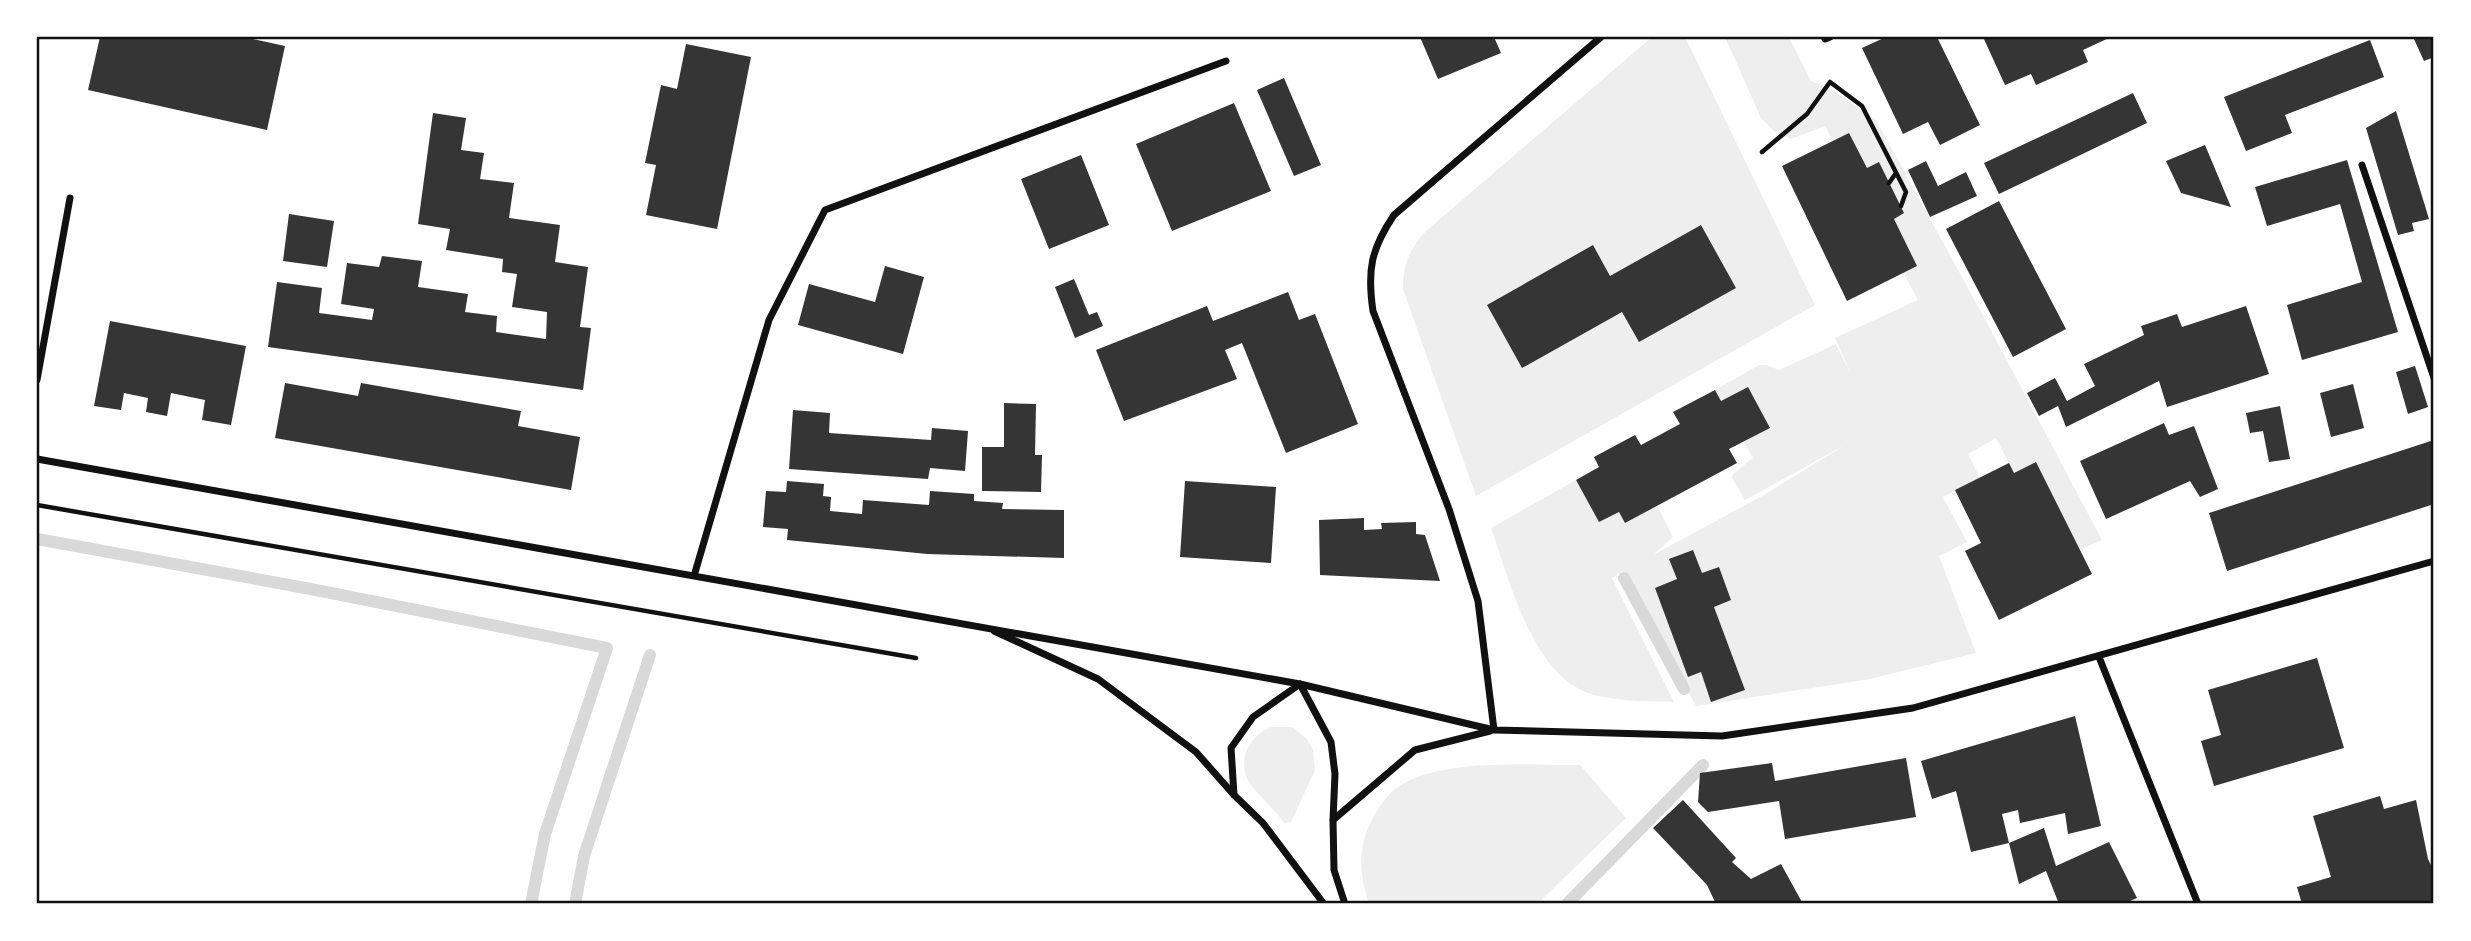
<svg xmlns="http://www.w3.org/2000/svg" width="2471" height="941" viewBox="0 0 2471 941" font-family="'Varela Round',sans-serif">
<rect width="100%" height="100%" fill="#fff"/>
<path fill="#eee" d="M1652,37h33l130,268 -339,191 -73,-207c0,-24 6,-40 23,-58z
M1725,37h64l22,44 20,8 45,31 110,201 116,219 -23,10 -43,-88 -22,11 -18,-35 -28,16 12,24 -37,19 24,45 -28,14 37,97 -106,26 -174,27 -73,-135 -11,7 62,124c-28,-1 -71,0 -95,-13 -49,-26 -71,-112 -88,-161l85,-48 23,42 20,-10 6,11 32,-18 16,32 -20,18 109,-59 83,-51 -100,55 -13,-22 1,-4 20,-16 -9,-16 25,-15 -21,-40 -27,14 -6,-11 44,-25h8l12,5 57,-26 16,32 -17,-38 83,-38 -93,-174 -34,13 -17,-8 -13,-13z
M1272,727h20l15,12 6,11 2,20 -24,52 -7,1c-9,-14 -28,-29 -36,-43 -11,-22 3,-46 24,-53z
M1580,765l46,53 -89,86 -168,-1c-9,-27 -12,-52 1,-79 6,-12 14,-26 25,-35 43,-32 134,-23 185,-24z"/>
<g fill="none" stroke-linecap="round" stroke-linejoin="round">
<path stroke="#d9d9d9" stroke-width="12" d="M37,539l274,50 296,59 -62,186 -14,70
M1624,578l60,111
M575,904l9,-48 66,-201
M1567,904l136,-139"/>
</g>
<path fill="#353535" d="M100,37h144l41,9 -18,84 -179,-40z
M1420,37h74l7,16 -63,26z
M1886,37h51l43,88 -40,20 -12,-23 -25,12 -41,-86z
M1983,37h128l-28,13 5,12 -52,23 -5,-11 -26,11z
M2413,37h21v20l-10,4z
M2370,40l14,37 -99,38 7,18 -46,18 -22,-54z
M686,44l65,13 -34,172 -71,-14 10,-50 -11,-2 16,-78 16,4z
M1284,78l37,87 -27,11 -37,-86z
M2133,93l14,30 -148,71 -15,-31z
M1234,103l37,88 -99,40 -36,-87z
M2396,111l33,108 -17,4 2,8 -16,4 -32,-107z
M433,113l33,5 -5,32 23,3 -4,26 34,4 -5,35 51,7 -5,37 33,5 -8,60 11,1 -8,62 -315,-43 9,-65 45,6 -3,25 53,7 2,-11 -33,-5 6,-41 32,4 3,-11 40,5 -4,26 50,7 -3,18 32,4 -1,16 50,7 1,-27 -35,-5 5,-33 -15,-2 1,-13 -57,-9 4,-21 -32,-5z
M1849,133l18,35 12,-6 25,51 -10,6 23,47 -70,35 -65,-135z
M2205,145l26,62 -50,-14 -15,-32z
M1081,155l28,70 -60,24 -28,-70z
M2347,160l51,172 -96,28 -15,-55 75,-23 -22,-78 -73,22 -12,-39z
M1926,161l12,25 28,-14 11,24 -47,21 -22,-47z
M1999,201l67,128 -53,28 -67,-128z
M289,214l45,7 -7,46 -44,-6z
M1701,225l35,63 -97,54 -17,-30 -100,56 -35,-63 106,-60 17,31z
M885,266l39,11 -21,77 -105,-29 11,-41 66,18z
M1074,279l15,36 8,-3 6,14 -28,12 -20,-51z
M1288,292l11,28 16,-6 43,110 -72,29 -44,-110 -17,7 12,29 -113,42 -28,-71 111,-44 6,15z
M2246,306l23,68 -102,33 -8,-26 -93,46 -8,-21 -19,10 -12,-23 28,-15 12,23 28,-15 -11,-22 60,-29 -3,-9 36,-12 5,13z
M110,321l136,25 -15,79 -29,-5 3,-20 -34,-7 -4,23 -21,-4 2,-14 -24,-5 -3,17 -27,-4z
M2415,366l13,41 -20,7 -12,-42z
M285,383l73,13 3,-13 160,28 -3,15 62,11 -9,53 -296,-52z
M2353,384l11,44 -33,9 -11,-44z
M1748,387l22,41 -41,21 8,14 -112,60 -6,-11 -20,10 -23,-42 23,-13 -5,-10 41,-22 6,10 39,-21 -7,-12 42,-22 6,11z
M1004,403l32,1 -1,51h7l-1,37 -59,-1v-44h22z
M2280,406l10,53 -21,3 -6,-31 -13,2 -4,-20z
M793,410l37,3 -1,20 102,7 1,-12 36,3 -3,40 -35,-3 -2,11 -139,-10z
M2164,423l5,12 25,-9 24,63 -18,8 -10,-16 -84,38 -26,-58z
M2434,440v64l-207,67 -18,-58z
M2036,462l56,112 -93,46 -34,-69 16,-8 -26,-53 54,-27 5,10z
M787,481l37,3 -1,12 8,1 -1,14 32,3 1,-14 66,5 1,-14 44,3v7l29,2 -1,6 62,1v48l-137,-4 -140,-14 1,-11 -25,-2 3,-36 20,1z
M1185,481l91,6 -5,76 -91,-6z
M1364,518v12l18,-1 -1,-6 35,-1v12l9,1 15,46 -120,-6 -1,-55z
M1693,550l9,23 17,-6 12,33 -17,7 31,83 -34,12 -10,-30 -13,5 -33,-89 22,-9 -8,-20z
M2317,658l27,90 -130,38 -13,-45 20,-6 -13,-45z
M2075,716l26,110 -33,8 -3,-21 -45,10 -2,-13 -16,4 7,29 35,-15 12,38 53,-24 28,56 -14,6h-64l-13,-33 -27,13 -10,-41 -38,9 -15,-61 -24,8 -11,-38z
M1906,758l10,59 -131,22 -6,-38 -71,11 -10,-10 2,-29 72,-10 3,18z
M2380,796l4,13 32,-9 12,59 6,12v33h-132l-5,-17 34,-10 -18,-61z
M1683,800l53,58 -4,4 19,17 30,-15 22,40h-87l-9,-19 -54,-57z"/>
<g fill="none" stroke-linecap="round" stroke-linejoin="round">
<path stroke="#111" stroke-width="4.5" d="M1762,152l45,-38 23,-32 32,24 44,86 -5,14
M1889,183l7,-10
M37,505l879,153"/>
<path stroke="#111" stroke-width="7" d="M1824,37l1,2 5,-2
M2362,165l72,213
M37,380l33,-182
M37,459l1263,225 194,46 228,6 191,-28 521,-147
M694,576l75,-256 56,-110 401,-149
M994,631l104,48 98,73 38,43 29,28 61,81
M2099,657l99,247
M1300,684l31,58 4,32 -2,46 1,50 11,34
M1494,730l-16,-129 -29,-92 -76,-198c-6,-41 -2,-62 21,-96l207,-178
M1234,795l-3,-47 22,-31 47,-33
M1333,820l82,-70 75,-19"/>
</g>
<rect width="2471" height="941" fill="none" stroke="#ffffff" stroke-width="77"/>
<rect x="38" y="38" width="2394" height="864" fill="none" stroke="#111" stroke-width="2.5"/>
</svg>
